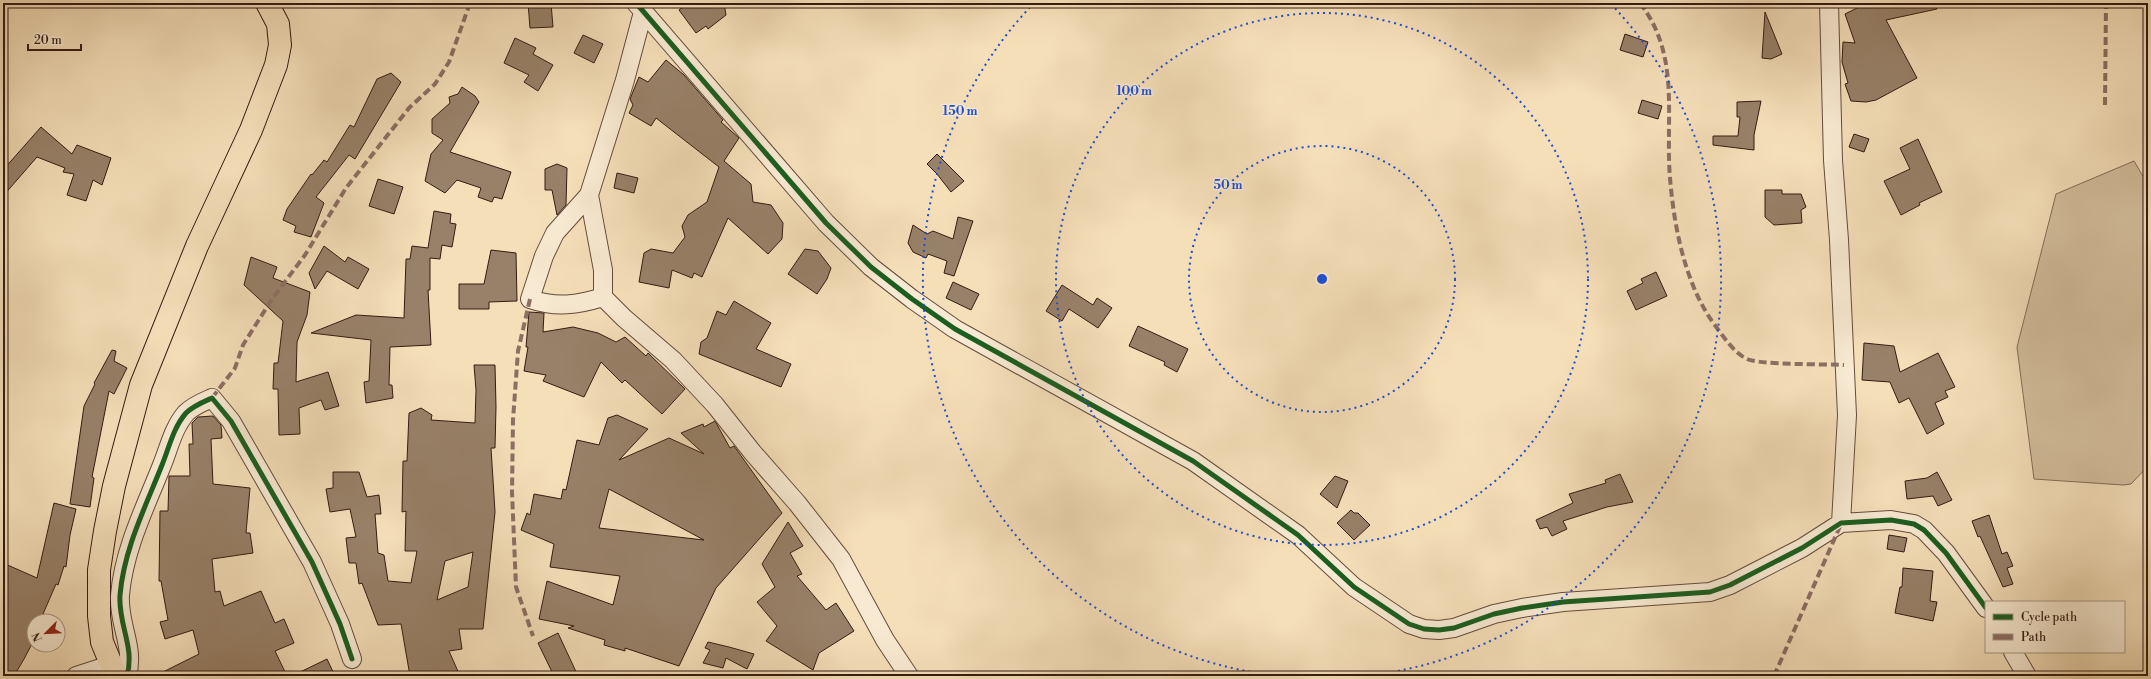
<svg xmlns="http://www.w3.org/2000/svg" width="2151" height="679" viewBox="0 0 2151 679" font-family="'Libre Bodoni',serif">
<rect width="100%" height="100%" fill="#f5dfb9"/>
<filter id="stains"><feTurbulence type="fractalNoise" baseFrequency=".005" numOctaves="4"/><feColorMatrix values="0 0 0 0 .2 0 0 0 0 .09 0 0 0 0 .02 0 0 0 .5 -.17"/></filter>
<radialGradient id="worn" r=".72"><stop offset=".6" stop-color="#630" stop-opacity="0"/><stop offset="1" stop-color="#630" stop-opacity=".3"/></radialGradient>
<path fill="#d4be9d" stroke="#846c58" d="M2134,161l14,24v281l-17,18 -8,1 -89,-6 -17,-132 39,-153z"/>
<path fill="#988169" stroke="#341b12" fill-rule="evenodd" d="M528,3h23l2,24 -23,1z
M688,3h36l2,12 -18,14 -2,-3 -10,7 -17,-23z
M1867,3h69l1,6 -51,11 31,58 -41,22 -10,2 -15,-1 -6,-17 3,-1 -6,-21 1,-20 12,1 -10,-29z
M1765,12l17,42 -11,5 -9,-1z
M1625,34l23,8 -5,15 -23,-7z
M583,35l20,9 -9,19 -20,-10z
M515,38l21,10 -3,6 20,11 -15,26 -14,-9 5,-7 -25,-12z
M666,60l18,15 39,45 -2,2 18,16 -15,23 27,23 2,18 18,3 12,18 -1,16 -14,15 -40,-36 -26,59 -8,-4 -2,5 -20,-8 -3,18 -30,-6 5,-29 7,-4 22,4 12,-16 -3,-11 6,-11 19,-13 12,-35 -63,-49 -5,8 -22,-13 4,-8 -3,-6 9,-22 9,5z
M391,73l10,9 -46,77 -6,-4 -33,42 8,6 -13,34 -17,-5 2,-6 -13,-6 4,-11 24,-35 1,1 12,-15 3,2 23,-37 4,2 23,-48z
M462,87l13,9 4,6 -29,50 61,20 -9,27 -8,-2 -2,5 -14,-5 3,-9 -24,-8 -12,13 -20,-12 6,-27 12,-14 -11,-7v-14l18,-16 -1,-6 9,-3z
M1642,100l20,6 -4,13 -20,-6z
M1761,101l-7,34v15l-41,-5v-9h25l2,-19h-3v-15z
M41,127l31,27 5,-9 34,13 -9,27 -9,-5 -7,21 -19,-6 7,-21 -11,-2 2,-4 -28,-11 -34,39v-26z
M1854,134l15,5 -5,13 -15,-5z
M1918,139l24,53 -23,11 1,2 -19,10 -17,-34 26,-12 -10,-21z
M937,154l27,27 -13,11 -14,-18 -10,-10z
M557,164l10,4 -1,37 -9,10 -5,-25h-7v-21z
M617,173l21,5 -4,15 -20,-5z
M378,179l25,8 -9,27 -25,-8z
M1765,190h17v4h19l5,13 -5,3 1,13 -28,2 -9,-8z
M434,211l17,3 -1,9 6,1 -4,23 -10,-2 -2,14 -10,-1v32h-2l3,55 -41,2 -1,38h3l1,13 -27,5 -2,-21 5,-1 2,-41 -60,-7 45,-18 48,3 2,-59h4l2,-13 16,2z
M958,217l15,4 -19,55 -10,-3 3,-12 -19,-7 -2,4 -13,-6 -5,-9 5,-18 14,9 6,-3 20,8z
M324,246l21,16 3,-5 21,12 -11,20 -31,-18 -12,18 -6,-16z
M805,249l13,2 13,17 -4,11 -10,15 -29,-20z
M491,250l25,3 1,48 -28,1v7h-30v-25h25z
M251,257l26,10 -4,11 37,14 -3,23 -10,27 -1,40 32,-10 11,34 -14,4 -4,-10 -22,8 1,26 -21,1 -1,-46h-5l1,-26h4l5,-42 -39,-36z
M1656,272l11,24 -31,14 -9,-19 16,-8 -2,-4z
M953,282l26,12 -8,16 -25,-12z
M1062,285l31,20 4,-7 15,10 -14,20 -29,-19 -7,12 -16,-10z
M734,301l37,22 -15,26 35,15 -10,23 -82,-33 2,-12 6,-4 10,-27 9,4z
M529,312l15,1 -1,19 30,-5 25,6 18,9 9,-5 21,19 2,-3 37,36 -23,25 -37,-34 -3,3 -21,-21 -17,35 -41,-16 3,-6 -22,-4 4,-24h-2z
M1138,326l50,23 -11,23 -13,-7 1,-3 -36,-16z
M1864,343l30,3 6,26 38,-19 17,34 -10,4 3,6 -13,6 9,21 -17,10 -18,-36 -10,5 -9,-21 -28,-2z
M112,350l4,1 -2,10 13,7 -13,26 -5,-3 -17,86 2,1 -4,29 -20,-3 14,-98 11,-22 -1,-1z
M474,365h21l1,42 -1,41h-4l4,64 -12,117h-24l3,20 -13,2 11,25h-50l-9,-52 -23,1 -16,-42 -3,1 -3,-21h-7l-3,-25 10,-1 -6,-28 -20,3 -4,-23 7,-1v-16h26l8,25 12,-2 2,19h-6l3,39 6,2 4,26 23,2 6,-32h-12l1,-40 -4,1 1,-51h4l2,-48 12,-5 11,7 -1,5 44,3 1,-33zM473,552l-5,35 -31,13 8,-39z
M617,415l31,14 -29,31 50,-22 35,16 -23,-21 22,-9 1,3 11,-6 15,27 4,-2 48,67 -66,75 -37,78 -54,-18v3l-21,-6 1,-5 -37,-12 6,-2 -35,-7 8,-38 66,24 7,-29 -70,-9 4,-23 -33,-14 6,-17 3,2 4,-21 27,5 2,-10 3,1 11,-50 22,5 9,-27zM609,489l95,51 -105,-12z
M213,416l8,9 1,13 -11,1 2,45 37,4 -4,45h4l3,20 -41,6 3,33 5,-1 4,15 37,-15 14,32 9,-4 10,24 -19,8 12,25h-132l44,-22 -6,-24 -28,9 -5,-17 8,-2 -7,-39h-2l1,-70h8l1,-35h21l-1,-32h4l-1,-21 6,-6z
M1937,472l15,28 -14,6 -5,-10 -26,3 -2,-18 22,-3z
M1620,474l13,28 -26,5 -44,14 4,8 -15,7 -5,-9 -7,2 -4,-9 37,-17 -4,-9 37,-11 -1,-3z
M1335,476l13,5 -11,27 -17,-14z
M54,503l22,6 -6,26 -4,32 -2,-1 -6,19 -2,-1 -16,37h-6v19l-10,19 -10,17h-11v-113l34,15z
M1351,510l3,3h4l12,12 -16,15 -17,-17z
M1989,515l13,39 5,-2 6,14 -6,2 6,16 -10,3 -23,-51 -2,1 -6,-16z
M788,522l15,24 -13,7 12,21 -5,2 29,34 10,-7 18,28 -35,22 -6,17 -47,-29 11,-15 -20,-24 18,-15 -13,-23z
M1889,535l18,3 -3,14 -17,-3z
M1903,568l30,3 -3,30 7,1 -4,19 -38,-8 5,-26h2z
M558,633l20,43h-24l-16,-33z
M708,642l21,5 25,7 -7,15 -21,-11 -3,10 -20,-5 7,-13 -5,-2z
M327,659l8,17h-43z"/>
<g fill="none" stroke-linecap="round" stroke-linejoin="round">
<defs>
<path id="street" d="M636,3l190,220 45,44 41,32 43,30 238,132 105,74 56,52 55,37 15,5 15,1 15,-2 40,-14 28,-6 41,-6 147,-10 20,-7 72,-37 39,-25 50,-3 23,4 10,6 22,23 40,55
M1829,3l4,157 6,80 8,175 -6,108
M589,195l14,75v27l21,21 49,42 42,45 38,48 44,50 44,56 44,81 24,36
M603,297c-25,8 -47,11 -73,2l14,-43 11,-23 34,-38 36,-115 18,-68
M2013,652l14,24
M76,676l34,-11
M127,676c8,-30 -9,-51 -7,-81 4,-46 25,-87 42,-130 7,-17 11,-37 24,-52 7,-7 17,-11 26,-15l19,23 81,141 28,62 12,35"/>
<path id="highway" d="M116,676l-14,-34 -3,-26v-46l6,-39 9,-45 27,-101 56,-139 54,-116 25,-65 4,-20 -2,-21 -11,-21"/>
</defs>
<use href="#street" stroke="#644c3c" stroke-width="20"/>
<use href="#highway" stroke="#341b12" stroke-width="24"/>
<use href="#street" stroke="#f8ead2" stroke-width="18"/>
<use href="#highway" stroke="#f5dfb9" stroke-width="22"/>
<path stroke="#8d6e63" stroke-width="4" stroke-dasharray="8 4" stroke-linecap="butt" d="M1640,3c41,53 25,114 30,175 4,49 15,106 44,146 10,13 19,28 33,35 13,6 79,5 97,6
M2105,105l1,-102
M530,299l-12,52 -5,69 -1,72 4,95 17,49
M212,398l23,-30 8,-23 29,-46 33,-44 41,-67 63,-80 26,-24 14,-22 21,-59
M1774,676l67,-152"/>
<defs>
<path id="cycleway" d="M636,3l190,220 45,44 41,32 43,30 238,132 105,74 56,52 55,37 15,5 15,1 15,-2 40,-14 28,-6 41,-6 147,-10 20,-7 72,-37 39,-25 50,-3 23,4 10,6 22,23 40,55
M127,676c8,-30 -9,-51 -7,-81 4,-46 25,-87 42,-130 7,-17 11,-37 24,-52 7,-7 17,-11 26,-15l19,23 81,141 28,62 12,35"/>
</defs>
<use href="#cycleway" stroke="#f8ead2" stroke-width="8"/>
<use href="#cycleway" stroke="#1b5e20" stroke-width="5"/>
</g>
<g fill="none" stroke="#1d4ed8" stroke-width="2" stroke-dasharray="2 4">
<circle cx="1322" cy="279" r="133"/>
<circle cx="1322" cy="279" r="266"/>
<path d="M1280 676A399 399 0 0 1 1033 4M1611 4A399 399 0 0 1 1364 676"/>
</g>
<circle cx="1322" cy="279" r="6" fill="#1d4ed8" stroke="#f8ead2" stroke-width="2"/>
<g font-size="12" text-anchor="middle" font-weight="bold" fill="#1d4ed8" stroke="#f8ead2" stroke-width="3" stroke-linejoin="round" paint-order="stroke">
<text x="1134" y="95">100 m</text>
<text x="960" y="115">150 m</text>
<text x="1228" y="189">50 m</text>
</g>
<rect width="2151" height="679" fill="none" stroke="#f5dfb9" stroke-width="16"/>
<rect x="4" y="4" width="2143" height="671" fill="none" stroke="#341b12" stroke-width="2"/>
<rect x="8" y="8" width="2135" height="663" fill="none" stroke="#341b12"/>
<rect x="1985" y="601" width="140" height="52" fill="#f8ead2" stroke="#aa9785"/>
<rect x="1993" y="614" width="20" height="6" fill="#1b5e20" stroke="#aa9785"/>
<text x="2021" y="621" font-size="12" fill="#341b12">Cycle path</text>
<rect x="1993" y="634" width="20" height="6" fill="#8d6e63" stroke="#aa9785"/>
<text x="2021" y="641" font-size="12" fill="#341b12">Path</text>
<g transform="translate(46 633) rotate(246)"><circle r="19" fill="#f8ead2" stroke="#aa9785"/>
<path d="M0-3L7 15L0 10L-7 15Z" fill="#8f2418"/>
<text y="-6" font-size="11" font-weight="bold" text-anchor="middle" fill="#341b12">N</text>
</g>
<path d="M28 44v6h53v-6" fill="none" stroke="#341b12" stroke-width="2"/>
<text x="34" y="44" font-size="12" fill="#341b12" stroke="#f8ead2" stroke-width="3" paint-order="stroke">20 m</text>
<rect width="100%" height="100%" filter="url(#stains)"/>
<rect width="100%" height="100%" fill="url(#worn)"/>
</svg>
